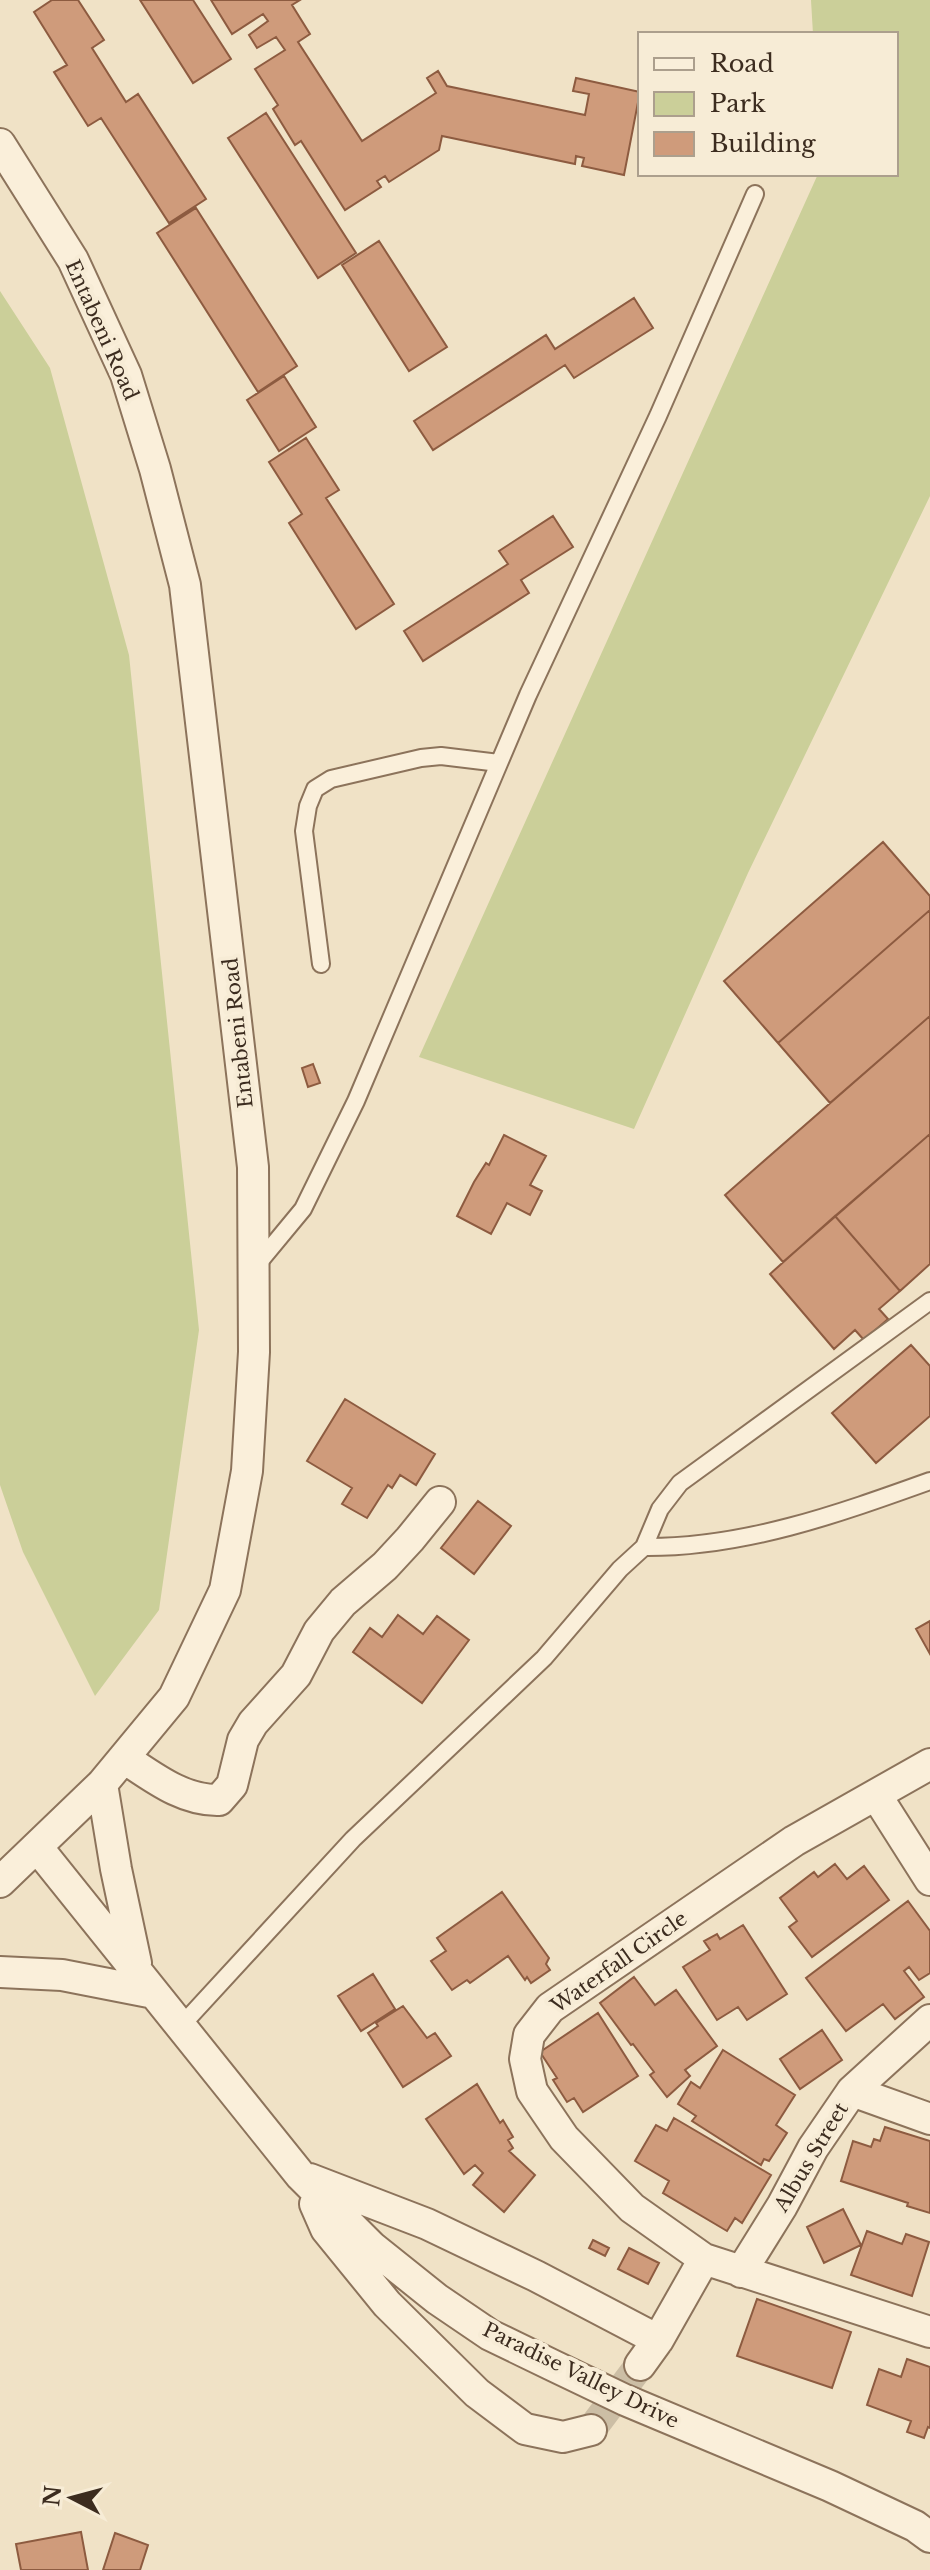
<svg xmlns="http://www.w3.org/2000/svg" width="930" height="2570" viewBox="0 0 930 2570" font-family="'Libre Baskerville',serif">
<rect width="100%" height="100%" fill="#f0e2c6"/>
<path fill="#cbcf99" d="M811,0h119v496l-182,377 -114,256 -215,-72 399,-883h78v-140h-83z
M0,291l50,77 79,287 70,675 -40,280 -64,86 -72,-144 -23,-67z"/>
<path fill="#cf9b7b" stroke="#8d5b40" stroke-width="2" d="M52,0h26l26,40 -12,8 34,54 12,-8 68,105 -37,24 -68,-105 -13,8 -34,-54 13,-7 -33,-53z
M140,0h53l38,59 -38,24z
M211,0h89l-8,5 18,29 -12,8 64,99 74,-48 -9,-15 11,-7 9,15 138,29 4,-21 -16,-3 3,-13 64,14 -16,83 -42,-9 2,-8 -8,-2 -1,8 -133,-28 -3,14 -50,32 -4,-6 -8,5 4,6 -36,23 -44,-69 -6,4 -22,-36 5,-4 -23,-36 30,-19 -9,-13 -19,11 -8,-13 19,-14 -5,-7 -31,20z
M266,113l90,140 -38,25 -90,-140z
M196,208l101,158 -39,26 -101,-159z
M379,241l68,106 -38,24 -67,-106z
M634,298l19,30 -79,50 -9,-13 -132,85 -19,-29 132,-86 9,14z
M284,376l32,51 -37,24 -32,-51z
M306,438l33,52 -13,8 68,106 -38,25 -67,-106 13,-9 -33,-52z
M553,516l20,31 -52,33 8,13 -106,68 -19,-30 104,-67 -9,-13z
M883,842l47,54v14l-152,133 -54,-62z
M930,910v106l-100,87 -52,-60z
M930,1016v118l-147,128 -58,-67z
M313,1064l7,19 -12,4 -6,-19z
M930,1134v130l-30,27 -65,-75z
M504,1135l42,21 -16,29 12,6 -12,24 -23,-12 -16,31 -34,-18 17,-34 12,-19 3,2z
M835,1216l65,75 -21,18 9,10 -24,21 -9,-10 -21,19 -64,-75z
M911,1345l19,21v50l-54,47 -44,-50z
M345,1399l90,55 -19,31 -16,-10 -8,13 -4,-3 -21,33 -25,-14 10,-16 -45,-27z
M478,1501l33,25 -37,48 -33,-26z
M398,1615l25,19 14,-18 32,24 -47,63 -69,-51 17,-24 12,9z
M930,1621v33l-14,-25z
M835,1864l12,15 17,-13 25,34 -77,57 -23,-30 8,-6 -17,-23 34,-26 4,5z
M502,1892l47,66 -3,6 4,6 -19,13 -4,-6 -2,3 -17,-24 -38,27 -3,-3 -15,10 -21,-29 15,-10 -9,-13z
M908,1901l22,30v42l-11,7 -10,-13 -5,4 20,26 -29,22 -12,-15 -37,27 -40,-53z
M743,1925l44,69 -40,26 -9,-13 -21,13 -34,-53 27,-17 -6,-9 13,-7 3,5z
M373,1974l22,35 -34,22 -23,-35z
M634,1977l21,28 21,-15 41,56 -32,24 5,6 -23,21 -17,-22 4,-3 -21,-28 -2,1 -31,-42z
M403,2006l24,32 8,-5 16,23 -48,31 -35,-54 10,-7 -2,-3z
M598,2013l40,63 -55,36 -9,-14 -7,4 -14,-22 4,-2 -17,-26z
M822,2030l20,30 -42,29 -20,-30z
M723,2050l72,45 -19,30 11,8 -18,28 -5,-2 -3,6 -69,-44 4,-5 -18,-12 13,-22 9,6z
M477,2084l23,39 3,-3 10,17 -5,3 5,8 -4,3 26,24 -31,37 -31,-27 10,-12 -8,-8 -11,9 -38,-55z
M674,2118l97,57 -29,48 -7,-5 -8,13 -64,-38 6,-12 -34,-20 21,-36 11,6z
M885,2127l45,14v72l-23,-7 1,-3 -67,-22 12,-40 18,6 3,-8 6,2z
M843,2209l18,36 -37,18 -17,-36z
M867,2231l35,13 4,-10 23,8 -17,54 -61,-21z
M593,2240l16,8 -4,8 -16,-8z
M629,2248l30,15 -11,21 -30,-15z
M757,2299l94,33 -19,56 -95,-32z
M907,2359l23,8v61l-2,-1 -4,11 -17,-6 4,-11 -44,-16 12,-36 22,8z
M81,2532l7,38h-67l-5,-26z
M115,2533l33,12 -8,25h-37z"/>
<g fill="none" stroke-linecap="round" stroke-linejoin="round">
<path stroke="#ccbea5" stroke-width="30" stroke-dasharray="30 15" stroke-linecap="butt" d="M591,2430l49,-65"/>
<defs>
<path id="service" d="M321,964l-17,-133 4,-25 7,-17 16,-10 90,-21 20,-2 58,7
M255,1267l48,-58 53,-108 172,-406 130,-279 97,-222
M644,1547l16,-38 20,-26 250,-182
M181,2026l172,-187 191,-181 76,-89 24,-22c99,1 194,-33 286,-66"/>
<path id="minor" d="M0,144l73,116 53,115 29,94 30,116 68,582 1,185 -7,119 -22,119 -51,107 -72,87 -102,98
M124,1758c29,19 59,43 95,42l13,-15 11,-45 10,-17 43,-48 23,-44 24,-29 42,-36 25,-27 30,-37
M930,1764l-136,77 -244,167 -21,27 -4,24 7,32 32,47 68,70 72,51 226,73
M102,1784l14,85 20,94
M876,1795l54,85
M37,1847l264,329 71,71 65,52 53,36 64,31 71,34 205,86 85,40 15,11
M0,1972l62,3 92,18
M852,2091l78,28
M310,2179l117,45 109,52 122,64
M315,2204l11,25 61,75 90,89 48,36 38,8 28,-7
M741,2272l41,-66 31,-58 39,-57 78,-71
M640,2365l18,-25 46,-81"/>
</defs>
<use href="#service" stroke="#8c735b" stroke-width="20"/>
<use href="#minor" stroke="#8c735b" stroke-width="34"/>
<use href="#service" stroke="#faefda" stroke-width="16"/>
<use href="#minor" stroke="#faefda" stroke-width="30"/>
</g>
<g text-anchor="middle" stroke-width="8" stroke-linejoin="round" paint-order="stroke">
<g font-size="20" fill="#3c2c1f" stroke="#f7ecd6">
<text transform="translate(102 330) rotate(66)" y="7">Entabeni Road</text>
<text transform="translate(238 1033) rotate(-96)" y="7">Entabeni Road</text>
<text transform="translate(619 1962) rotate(-35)" y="7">Waterfall Circle</text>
<text transform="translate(811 2157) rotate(-59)" y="7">Albus Street</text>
<text transform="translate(581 2375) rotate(26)" y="7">Paradise Valley Drive</text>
</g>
</g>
<rect x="638" y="32" width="260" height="144" fill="#f7ecd6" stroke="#ac9f8d" stroke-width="2"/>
<rect x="654" y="58" width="40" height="12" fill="#faefda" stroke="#ac9f8d" stroke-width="2"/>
<text x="710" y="72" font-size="24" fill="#3c2c1f">Road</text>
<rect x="654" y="92" width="40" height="24" fill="#cbcf99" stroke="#ac9f8d" stroke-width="2"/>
<text x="710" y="112" font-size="24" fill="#3c2c1f">Park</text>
<rect x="654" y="132" width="40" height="24" fill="#cf9b7b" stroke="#ac9f8d" stroke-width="2"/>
<text x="710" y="152" font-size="24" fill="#3c2c1f">Building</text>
<g transform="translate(72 2498) rotate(276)" stroke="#f7ecd6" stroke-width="6" paint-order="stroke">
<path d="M0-6L14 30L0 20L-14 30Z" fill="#3c2c1f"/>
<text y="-12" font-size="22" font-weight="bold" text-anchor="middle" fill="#3c2c1f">N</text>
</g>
</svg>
